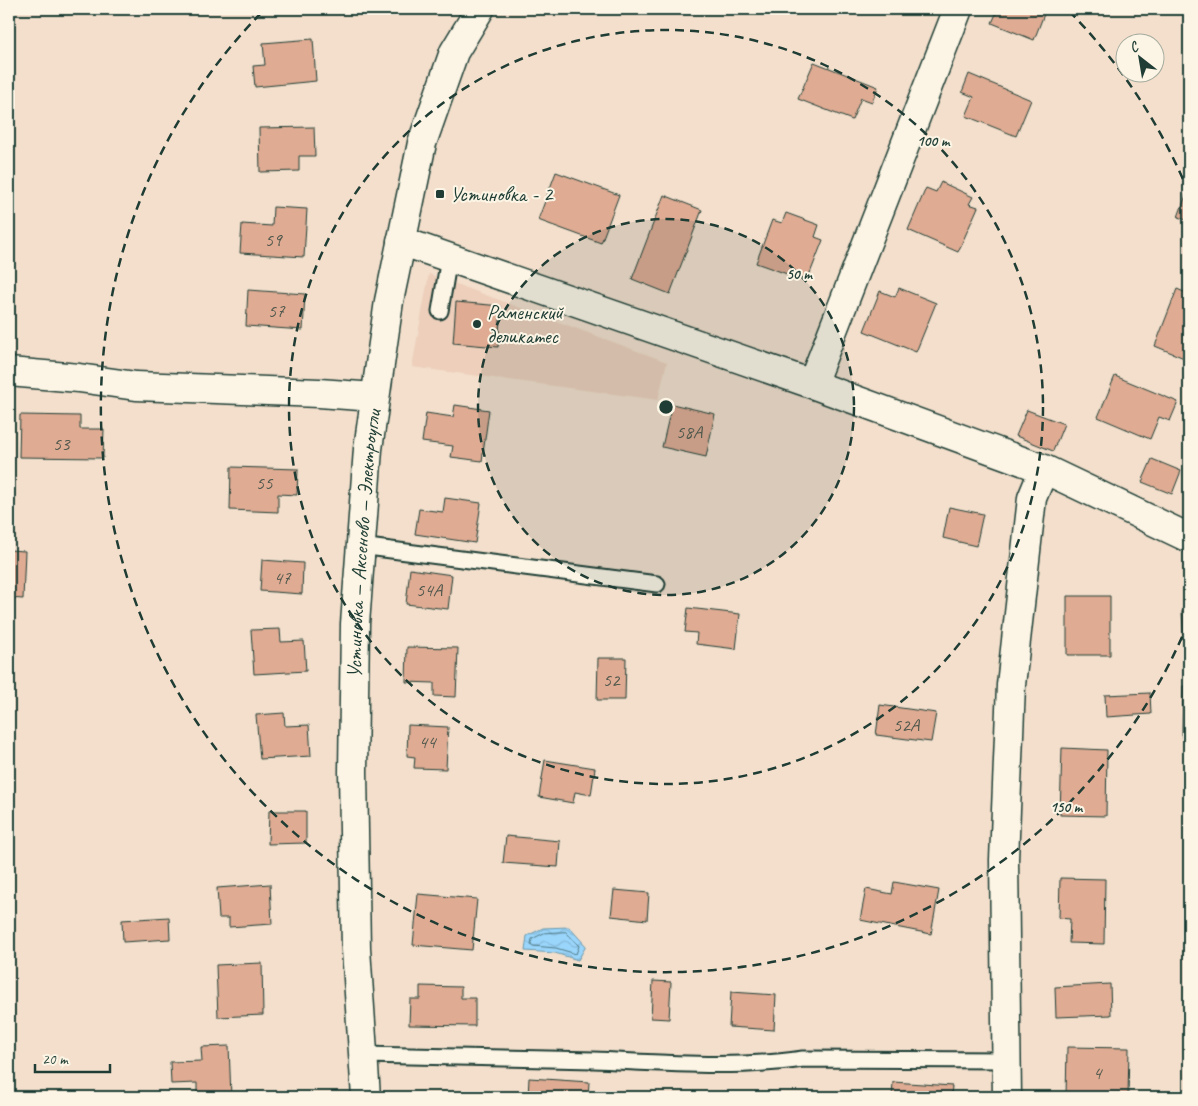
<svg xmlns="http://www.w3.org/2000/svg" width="1198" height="1106" viewBox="0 0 1198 1106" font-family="Caveat,sans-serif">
<defs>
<pattern id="water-waves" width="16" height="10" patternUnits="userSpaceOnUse" patternTransform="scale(1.25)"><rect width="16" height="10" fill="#9ad5fb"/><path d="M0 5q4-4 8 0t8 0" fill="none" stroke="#84b8d8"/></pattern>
</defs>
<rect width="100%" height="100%" fill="#f3dfcc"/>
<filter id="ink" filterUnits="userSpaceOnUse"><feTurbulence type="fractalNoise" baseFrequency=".02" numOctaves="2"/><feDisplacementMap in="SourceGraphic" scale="10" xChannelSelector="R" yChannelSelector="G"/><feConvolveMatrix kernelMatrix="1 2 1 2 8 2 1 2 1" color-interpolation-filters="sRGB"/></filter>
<g filter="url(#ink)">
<path fill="#edcfbb" d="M429,274l238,88 -9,38 -246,-33z"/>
<path fill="url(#water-waves)" stroke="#6998ab" d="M569,927l17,19 -8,14 -23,-7 -30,-2 2,-15 16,-8z"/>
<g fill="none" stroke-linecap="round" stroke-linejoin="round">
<path stroke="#507a84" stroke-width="1" d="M566,932l13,14 -3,8 -20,-6 -23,-2 -2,-1 1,-6 12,-6z"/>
</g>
<path fill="#dfab93" stroke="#1f3d34" d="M998,9h48l-12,31 -42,-17z
M313,39l3,42 -61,6 -2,-21 12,-1 -2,-22z
M814,62l64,25 -6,15 -11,-4 -9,22 -54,-21z
M969,74l62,26 -15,36 -50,-20 8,-19 -12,-5z
M314,127l1,29h-16v15l-39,1 -1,-44z
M556,172l63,23 -18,48 -63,-23z
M941,182l32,15 -4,7 9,3 -20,45 -50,-22 18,-42 10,4z
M1189,187v34l-11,-4z
M664,195l38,15 -32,84 -38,-15z
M273,207l34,2 -3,48 -64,-4 2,-29 30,2z
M786,213l33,12 -4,12 8,3 -16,41 -51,-18 16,-43 10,3z
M899,288l37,15 -20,49 -52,-21 16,-40 15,6z
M1177,289l12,5v66l-34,-14z
M248,290l57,4 -2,36 -57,-4z
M456,302l45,4 -3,41 -45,-4z
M1115,376l63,26 -8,19 -11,-4 -9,22 -52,-22z
M672,404l43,10 -9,43 -44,-10z
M455,405l34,5 -7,51 -31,-4 2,-11 -31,-4 4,-29 27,4z
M1027,410l37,14 -11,27 -37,-15z
M20,415l60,1v13h24l-1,29 -84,-1z
M1152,459l29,12 -9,23 -30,-12z
M231,467l67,2 -1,26 -19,-1v18l-48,-2z
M445,498l36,5 -6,40 -60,-9 4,-25 24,3z
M949,507l34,7 -7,32 -33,-8z
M9,550l16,1 -2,48 -14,-1z
M262,560l41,3 -1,31 -42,-3z
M410,569l42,6 -4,34 -42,-5z
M1067,596h43v59h-43z
M688,608l52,6 -4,35 -40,-5 1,-11 -12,-1z
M1182,611h7v36l-5,1z
M280,629l1,13 23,-1 2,30 -52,3 -3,-44z
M407,647l51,1 -2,49 -22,-1v-13l-28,-1z
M598,658h28l-1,42h-28z
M1183,686h6v52h-7z
M1150,693l1,21 -45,3 -1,-22z
M880,705l56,8 -5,29 -55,-7z
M284,713l1,13 24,-1 2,31 -51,3 -4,-44z
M408,725l40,2 -2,42 -32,-1 1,-11 -8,-1z
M1062,748l45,2 -1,66 -46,-1z
M545,760l50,8 -4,27 -16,-3 -2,11 -34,-6z
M269,811h37v32l-38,1z
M506,836l54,5 -2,26 -55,-4z
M1060,878l45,1 -1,65 -35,-1 1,-24 -11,-1z
M894,882l45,8 -8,44 -71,-14 6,-31 26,5z
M270,884l2,40 -43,3v-9h-10l-2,-30z
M614,890l35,3 -2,27 -36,-4z
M418,894l59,5 -5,51 -59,-5z
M169,917l1,22 -47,3 -1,-22z
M262,963l1,52 -45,2 -2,-52z
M653,981l18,1 -2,37 -18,-1z
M1110,984l1,31 -55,2 -1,-30z
M420,986l41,1v11h14v28l-66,-1 1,-26h10z
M731,992l45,3 -2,35 -45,-3z
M229,1046l2,51h-34v-14l-26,1 -1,-22 32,-1 -1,-14z
M1067,1047l62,1 -1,49h-62z
M529,1078l60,4 -1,15h-60z
M893,1082l59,4 -1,11h-59z"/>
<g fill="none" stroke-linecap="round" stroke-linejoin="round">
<defs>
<path id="lane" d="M440,311l9,-53
M360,546l297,38
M363,1055c77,1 154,3 231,5 69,3 140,9 209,-1l203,1"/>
<path id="street" d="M401,241l411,143 232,85 145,69
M9,372l70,6 57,8 183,7 56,4
M812,384l146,-375
M1007,1097l-3,-237 7,-175 21,-187 12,-29"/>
<g id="secondary">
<path id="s1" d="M366,1097l-10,-148 -3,-177 2,-148 13,-175 21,-148 33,-158 32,-91 26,-43"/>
</g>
</defs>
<use href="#lane" stroke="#1f3d34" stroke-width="19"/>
<use href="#street" stroke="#1f3d34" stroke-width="31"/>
<use href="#secondary" stroke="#1f3d34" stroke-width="31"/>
<use href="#lane" stroke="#fcf5e5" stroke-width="15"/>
<use href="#street" stroke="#fcf5e5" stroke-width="28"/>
<use href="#secondary" stroke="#fcf5e5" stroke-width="28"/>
</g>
</g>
<circle cx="666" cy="407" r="188" fill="#1f3d34" fill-opacity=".12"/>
<g fill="none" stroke="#1f3d34" stroke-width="2.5" stroke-dasharray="9 6">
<circle cx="666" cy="407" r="188"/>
<circle cx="666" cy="407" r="377"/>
<path d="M1188 623A565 565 0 1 1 263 11M1069 11A565 565 0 0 1 1188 191"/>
</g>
<g fill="#1f3d34" stroke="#fcf5e5" stroke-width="2">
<rect x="435" y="189" width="10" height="10" rx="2.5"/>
<circle cx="477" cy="324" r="5"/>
</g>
<g text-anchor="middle" stroke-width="4" stroke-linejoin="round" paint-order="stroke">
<g font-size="19" fill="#4f584c">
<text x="273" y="246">59</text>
<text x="276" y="317">57</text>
<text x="689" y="438">58А</text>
<text x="61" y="450">53</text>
<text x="264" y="489">55</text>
<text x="282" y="584">47</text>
<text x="429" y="596">54А</text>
<text x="611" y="686">52</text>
<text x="906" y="731">52А</text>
<text x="427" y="748">44</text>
<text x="1097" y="1079">4</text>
</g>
<g font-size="21" fill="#1f3d34" stroke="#fcf5e5" text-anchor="start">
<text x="450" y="201">Устиновка - 2</text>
<text x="487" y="319">Раменский<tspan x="487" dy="24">деликатес</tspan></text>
</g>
<g font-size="21" fill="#1f3d34" stroke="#fcf5e5">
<text dy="7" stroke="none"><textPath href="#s1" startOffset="554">Устиновка — Аксеново — Электроугли</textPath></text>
</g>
</g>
<circle cx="666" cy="407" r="8" fill="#1f3d34" stroke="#fcf5e5" stroke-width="2.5"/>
<g font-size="15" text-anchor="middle" font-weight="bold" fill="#1f3d34" stroke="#fcf5e5" stroke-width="4" stroke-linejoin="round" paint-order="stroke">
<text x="933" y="146">100 m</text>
<text x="799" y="279">50 m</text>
<text x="1066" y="812">150 m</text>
</g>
<rect width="1198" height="1106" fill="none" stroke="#fcf5e5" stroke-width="30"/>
<rect x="15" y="15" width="1168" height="1076" fill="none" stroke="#1f3d34" stroke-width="2" filter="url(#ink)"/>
<g transform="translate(1140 58) rotate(329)"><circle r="24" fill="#fcf5e5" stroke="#a4ab9e"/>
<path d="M0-4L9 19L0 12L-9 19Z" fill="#1f3d34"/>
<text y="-8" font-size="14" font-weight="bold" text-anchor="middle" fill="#1f3d34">С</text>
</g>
<path d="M35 1064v8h75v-8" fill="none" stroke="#1f3d34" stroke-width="2.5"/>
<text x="42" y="1064" font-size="15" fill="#1f3d34" stroke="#fcf5e5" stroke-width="4" paint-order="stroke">20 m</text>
</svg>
